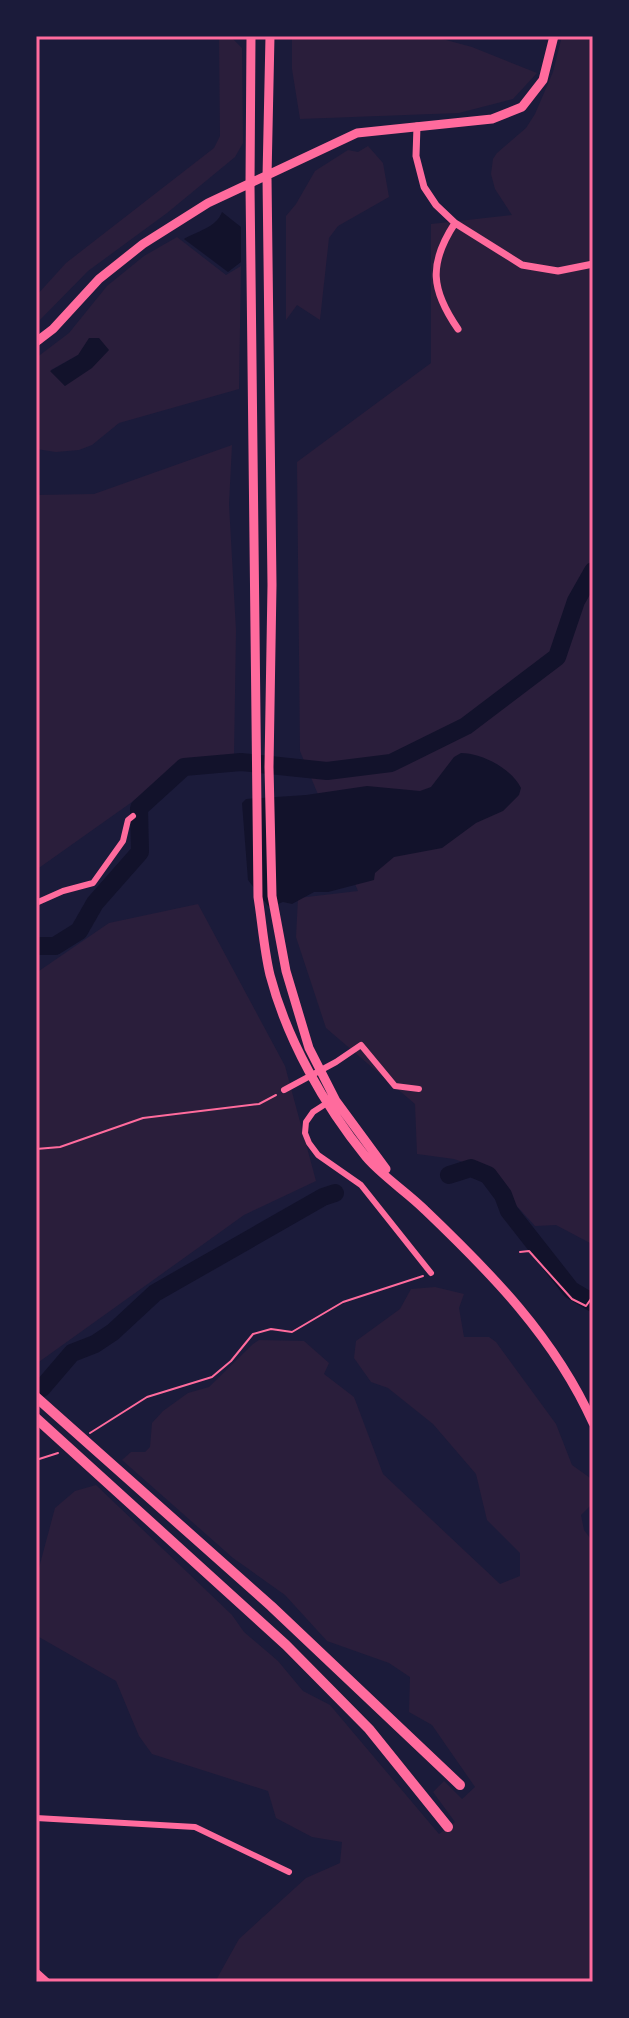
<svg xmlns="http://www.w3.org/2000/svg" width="629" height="2018" viewBox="0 0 629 2018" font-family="Helvetica,sans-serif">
<rect width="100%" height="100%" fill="#1b1b3a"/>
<path fill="#2a1e3b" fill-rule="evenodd" d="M292,36h139l41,11 65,26 -24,26 -54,14 -159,6 -8,-50z
M562,36h31v1206l-3,1 -34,-18 -21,1 -52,-57 -29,-10 -37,-5 -2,-50 -89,-76 -30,-91 2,-39 60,-7 -58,-140 -3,-289 134,-99v-139l81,-9 -17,-26 -4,-15 2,-15 4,-6 29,-25 9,-14 18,-42z
M219,37l13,1 10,10 1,95 -8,14 -68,56 -79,58 -52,53v-28l30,-33 148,-115 6,-12z
M368,146l15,17 6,34 -51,29 -9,12 -9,82 -23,-15 -11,15v-104l10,-12 19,-33 33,-21 10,2z
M177,237l49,38 15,-9 -2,123 -120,34 -27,22 -13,5 -23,2 -20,-3v-91l33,-25 38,-47 37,-30zM78,355l-13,31 -14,-16z
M232,445l-3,59 7,126 -2,126 -71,24 -127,90v-375l58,-1z
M198,904l87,162 31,115 -72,34 -208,149v-391l73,-50z
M435,1287l29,7 -5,14 5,29h25l7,5 60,82 16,41 21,15v23l-12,12 3,15 9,12v440h-378l24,-43 67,-61 34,-15 2,-21 -30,-5 -36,-19 -8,-27 -116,-37 -13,-18 -23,-55 -77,-44 -3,-5v-53l19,-71 20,-17 21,-6 136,130 12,17 34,29 25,30 27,14 109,129 16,-12 -22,-30 11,-11 18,18 13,-12 -43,-62 -23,-13 1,-35 -21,-14 -62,-22 -42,-46 -52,-37 -111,-98 9,-8h14l5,-5 2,-24 11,-12 25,-18 21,-6 44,-43 6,-4 45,1 25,22 -5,11 30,23 29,77 117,110 20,-8v-23l-33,-33 -11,-46 -43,-50 -45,-36 -17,-6 -17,-24 2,-17 44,-32 11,-20z"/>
<path fill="#12122b" d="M222,212l19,15v35l-13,10 -44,-33c13,-8 32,-11 38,-27z
M89,338h10l10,12 -17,18 -27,18 -15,-15 28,-16z
M461,753c21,0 51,16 60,35l-2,7 -16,16 -27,12 -34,25 -48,9 -19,16 -1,7 -46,12h-14l-22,12 -9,-2 -14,5 -21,-27 -6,-77 4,-4 60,-4 61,-9 53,5 11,-4 23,-30z"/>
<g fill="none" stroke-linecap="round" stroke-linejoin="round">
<path stroke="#12122b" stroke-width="18" d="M36,946h19l24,-15 16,-28 45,-51 -1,-44 45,-41 57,-5 86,9 64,-8 75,-37 91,-69 19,-56 17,-30
M449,1175l22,-7 17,7 15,20 6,16 62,79 22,13
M36,1391l6,-3 30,-35 23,-9 18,-12 42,-39 168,-96 12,-4"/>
<path stroke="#ff6b9d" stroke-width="2" d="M36,1149l24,-2 83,-29 116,-14 17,-9
M520,1252l9,-1 43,48 14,7 7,-10
M90,1433l57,-36 65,-20 19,-16 22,-27 18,-5 21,3 51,-30 80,-26
M36,1460l22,-7"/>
<path stroke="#ff6b9d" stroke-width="6" d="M36,903l27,-12 30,-8 30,-42 5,-21 5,-4
M284,1090l52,-28 25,-17 34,41 24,3
M327,1103l-14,9 -7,10 -1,11 4,10 9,12 43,30 70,88
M36,1818l159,9 94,45"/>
<path stroke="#ff6b9d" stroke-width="7" d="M417,126l-1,30 8,31 12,18 19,18 67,42 36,6 35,-7
M455,223c-27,41 -24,67 3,106"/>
<path stroke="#ff6b9d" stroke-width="9" d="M251,36l-1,149 8,712c4,25 6,53 12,78 17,65 54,130 96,182 16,19 41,35 59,53 66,63 130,128 168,213
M270,36l-3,141 5,408 -3,182 3,129 14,75 23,77 27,53 50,68
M36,342l17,-13 46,-50 44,-35 65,-41 149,-70 135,-14 30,-12 21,-27 11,-44
M36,1973l10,9"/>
<path stroke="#ff6b9d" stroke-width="10" d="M36,1397l235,209 189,179
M36,1418l250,227 83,84 79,98"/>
</g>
<rect width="629" height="2018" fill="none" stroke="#1b1b3a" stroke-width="76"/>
<rect x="38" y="38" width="553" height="1942" fill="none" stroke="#ff6b9d" stroke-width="3"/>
</svg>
